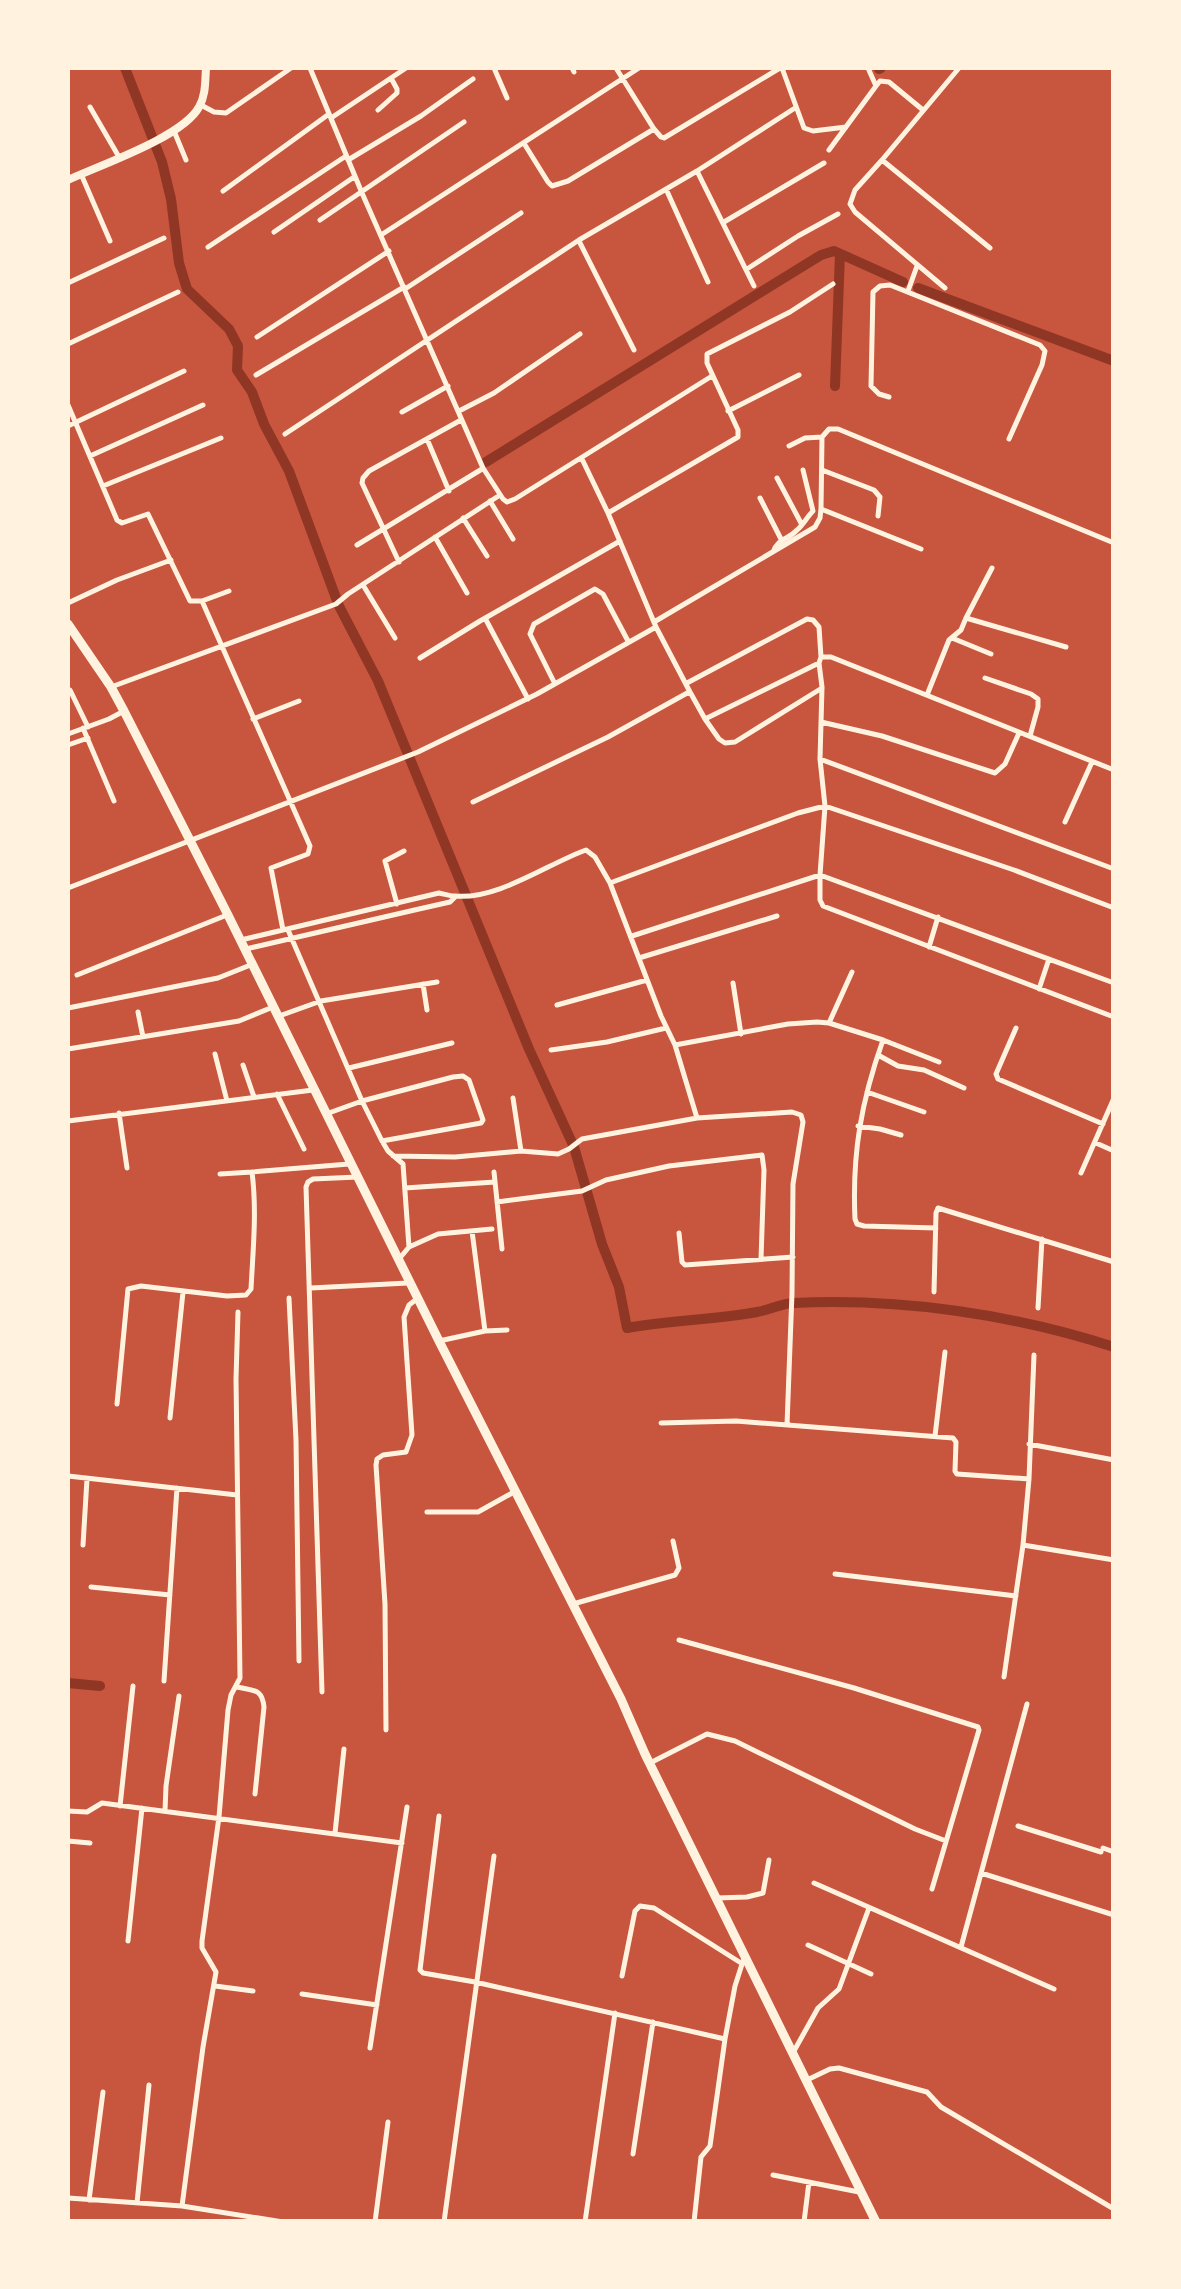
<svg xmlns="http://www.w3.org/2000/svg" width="1181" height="2289" viewBox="0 0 1181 2289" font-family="'Sofia Sans Condensed',sans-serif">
<rect width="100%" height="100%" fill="#c8553d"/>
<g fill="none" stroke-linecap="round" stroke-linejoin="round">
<path stroke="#8f3625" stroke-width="10" d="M125,68l37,94 9,37 8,64 8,26 42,40 9,17 -1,24 15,22 12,32 25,47 50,135 39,75 151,368 45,98 28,97 17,43 8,41c44,-8 88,-8 130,-16 13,-2 25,-9 37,-9 107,-5 218,11 320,44
M879,69l2,-1
M918,288l196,73
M835,386l5,-132
M486,462l335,-207 13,-4 69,31
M68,1683l32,3"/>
<path stroke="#fff3e0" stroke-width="5" d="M310,68l52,125 121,275 20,31 4,3 8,-3 197,-123
M494,68l13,30
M572,68l2,4
M616,68l38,61 7,8 3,1 116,-70
M782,68l22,60 9,3 33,-4
M868,68l8,18 4,-5 9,1 34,28
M201,105l13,7 12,1 65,-45
M90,107l29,50
M378,110l19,-17v-4l-6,-11
M331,118l75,-50
M174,131l12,29
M525,145l23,37 4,4 16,-5 86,-52
M829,150l47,-64
M348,160l73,-44 52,-37
M882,160l108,88
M697,171l57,115
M81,174l29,67
M666,189l42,93
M223,191l106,-77
M320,220l144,-98
M724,222l100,-59
M274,232l80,-55
M381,235l258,-167
M579,241l55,109
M208,247l138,-91
M747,269l51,-33 40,-22
M68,283l96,-45
M945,288l-90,-76 -5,-8 5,-14 27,-30 77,-92
M405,289l116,-76
M908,291l9,-25
M257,337l132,-86
M68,344l110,-52
M256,375l148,-88
M889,397l-10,-3 -8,-8 2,-94 7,-6 10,-1 150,60 5,6 -3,14 -33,74
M68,405l49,115 5,3 26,-9 42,87h12l27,-10
M459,411l35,-18 86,-59
M728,411l71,-36
M402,412l46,-26
M68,426l116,-55
M285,434l294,-194 118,-69 98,-63
M427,439l22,52
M789,446l16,-8 17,-1
M90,456l113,-51
M582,459l26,54 48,114 34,65 15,27 14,20 6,4 10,-1 87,-54
M822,470l52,20 6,7 -2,19
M777,478l24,45
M103,486l118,-48
M760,498l21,41
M490,501l23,38
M821,509l100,40
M608,513l130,-76v-7l-31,-67v-9l83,-42 43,-28
M463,518l24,38
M435,537l32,56
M357,545l125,-76
M773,552c5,-14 15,-12 24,-22 6,-5 10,-13 16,-19l-10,-41
M399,562l-37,-79 1,-5 6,-7 92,-51
M363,585l32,53
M202,601l108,245 -2,8 -37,14 12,62
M68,603l49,-23 54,-20
M485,618l43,81
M966,618l26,-50
M654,622l161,-95 5,-9 1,-9 1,-72 7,-8h9l276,114
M952,638l39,16
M821,657h10l283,113
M420,658l60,-37 140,-80
M985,678l46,16 7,5v8l-8,29
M687,683l120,-64 6,1 6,7 2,30 -2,6 3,24 -2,72 5,47 -5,69v25l3,6 291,111
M555,684l-25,-50 4,-10 61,-35 8,5 25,47
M111,687l225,-83 12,-10 152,-99
M70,690l18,37
M927,695l22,-55 12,-10 5,-12 100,29
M253,719l46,-18
M705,719l114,-56
M821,722l61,14 113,37 10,-9 14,-31
M83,728l31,73
M68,734l41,-15 15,-8
M68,745l20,-7
M820,759l294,110
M473,802l135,-65 81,-45
M1065,822l27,-60
M610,883l188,-70 27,-7 189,64 100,38
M68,888l350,-136 119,-58 119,-67
M397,904l-12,-43 19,-10
M288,930l74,171 20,40 6,10 15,13 6,83 -10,12
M632,936l188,-61 294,108
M241,940l198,-47c5,1 11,3 16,3 43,4 92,-32 131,-46l9,7 15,26 51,133 14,29 22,73
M929,947l9,-30
M246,949l173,-40 31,-7 5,-5
M639,958l138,-42
M77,975l150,-60
M733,983l8,51
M423,984l4,26
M1039,989l10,-30
M557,1005l90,-25
M68,1008l150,-30 35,-14
M138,1012l5,25
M279,1016l42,-15 116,-19
M829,1023l23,-51
M1016,1028l-20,46 2,5 105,45
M883,1040l56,22
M675,1045l113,-21 29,-2 12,1 54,17c-22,62 -31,114 -28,179l2,5 7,2 72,2
M68,1049l171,-28 34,-14
M551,1050l56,-8 59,-14
M215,1054l12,47
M878,1055l20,11 26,4 40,18
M243,1065l11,32
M349,1068l103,-25
M867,1092l57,20
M277,1094l27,55
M513,1098l8,53
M119,1113l8,55
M326,1114l36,-13 91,-24 10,-1 6,4 14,40 -2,3 -99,18
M68,1121l245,-31
M858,1126l22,3 21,6
M1096,1143l18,8
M393,1156l62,1 66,-6 37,3 11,-5 13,-10 115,-21 95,-6 9,3 2,7 -10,62 -1,109 -5,132
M494,1172l8,77
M1081,1173l33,-75
M220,1174l32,-2
M405,1188l90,-6
M497,1202l85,-11 24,-11 63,-14 93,-11 2,15 -3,89
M472,1231l13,100
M679,1233l3,29 3,3 108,-8
M409,1247l29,-13 54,-5
M311,1288l97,-5
M934,1292l2,-79 2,-5 176,54
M289,1298l7,142 3,221
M1038,1308l4,-69
M439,1341l46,-10 22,-1
M117,1404l11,-115 13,-3 86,10 19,-1 5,-6c2,-39 6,-78 1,-117l97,-8
M170,1418l13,-126
M661,1423l75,-2 217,17 3,4 -1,29 2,3 72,5
M935,1436l10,-84
M1029,1444l85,16
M68,1476l169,19
M427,1512h51l36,-20
M83,1545l4,-66
M1023,1545l91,15
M835,1574l181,22
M91,1587l79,8
M573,1604l102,-29 4,-7 -6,-27
M679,1640l175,48 124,39 1,3 -47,159
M1004,1677l19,-132 6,-66 5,-124
M164,1681l13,-193
M237,1687c17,4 25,1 27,20l-9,87
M322,1692l-16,-505 2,-5 5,-3 45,-2
M386,1730l-1,-126 -9,-139 1,-6 6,-4 23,-3 6,-17 -8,-118 5,-12 9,-7
M650,1763l57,-29 28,7 180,88 31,12
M120,1806l13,-120
M68,1811l19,1 15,-9 300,40
M165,1811l1,-25 13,-90
M439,1816l-19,154 3,3 52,9 250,57
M1018,1826l83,26
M335,1833l9,-84
M68,1841l22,2
M1103,1848l11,4
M981,1873l133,42
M814,1883l240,106
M717,1898l30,-1 16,-4 6,-33
M128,1941l14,-133
M808,1945l63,29
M961,1947l66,-243
M622,1976l13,-65 5,-5 14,2 87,55
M215,1986l38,5
M302,1994l75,11
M370,2048l37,-241
M794,2051l24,-43 21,-19 30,-81
M807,2080l23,-11 9,-1 88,24 14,15 173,102
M633,2154l20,-132
M773,2175l86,17
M68,2198l114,8 101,16
M89,2200l14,-108
M137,2203l12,-118
M182,2206l21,-159 13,-75 -14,-24v-7l17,-124 9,-107 3,-15 9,-17 -4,-299 2,-67
M375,2222l13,-100
M444,2222l50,-366
M585,2222l30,-209
M694,2222l7,-65 9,-11 15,-107 10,-53 9,-28
M804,2222l5,-40"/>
<path stroke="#fff3e0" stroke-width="8" d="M68,180c32,-15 115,-43 131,-73 7,-12 6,-26 7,-39"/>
<path stroke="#fff3e0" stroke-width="9" d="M68,624l43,63 13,24 104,204 211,426 182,358 24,55 231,468"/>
</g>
<rect width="1181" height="2289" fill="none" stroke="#fff3e0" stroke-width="140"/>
</svg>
